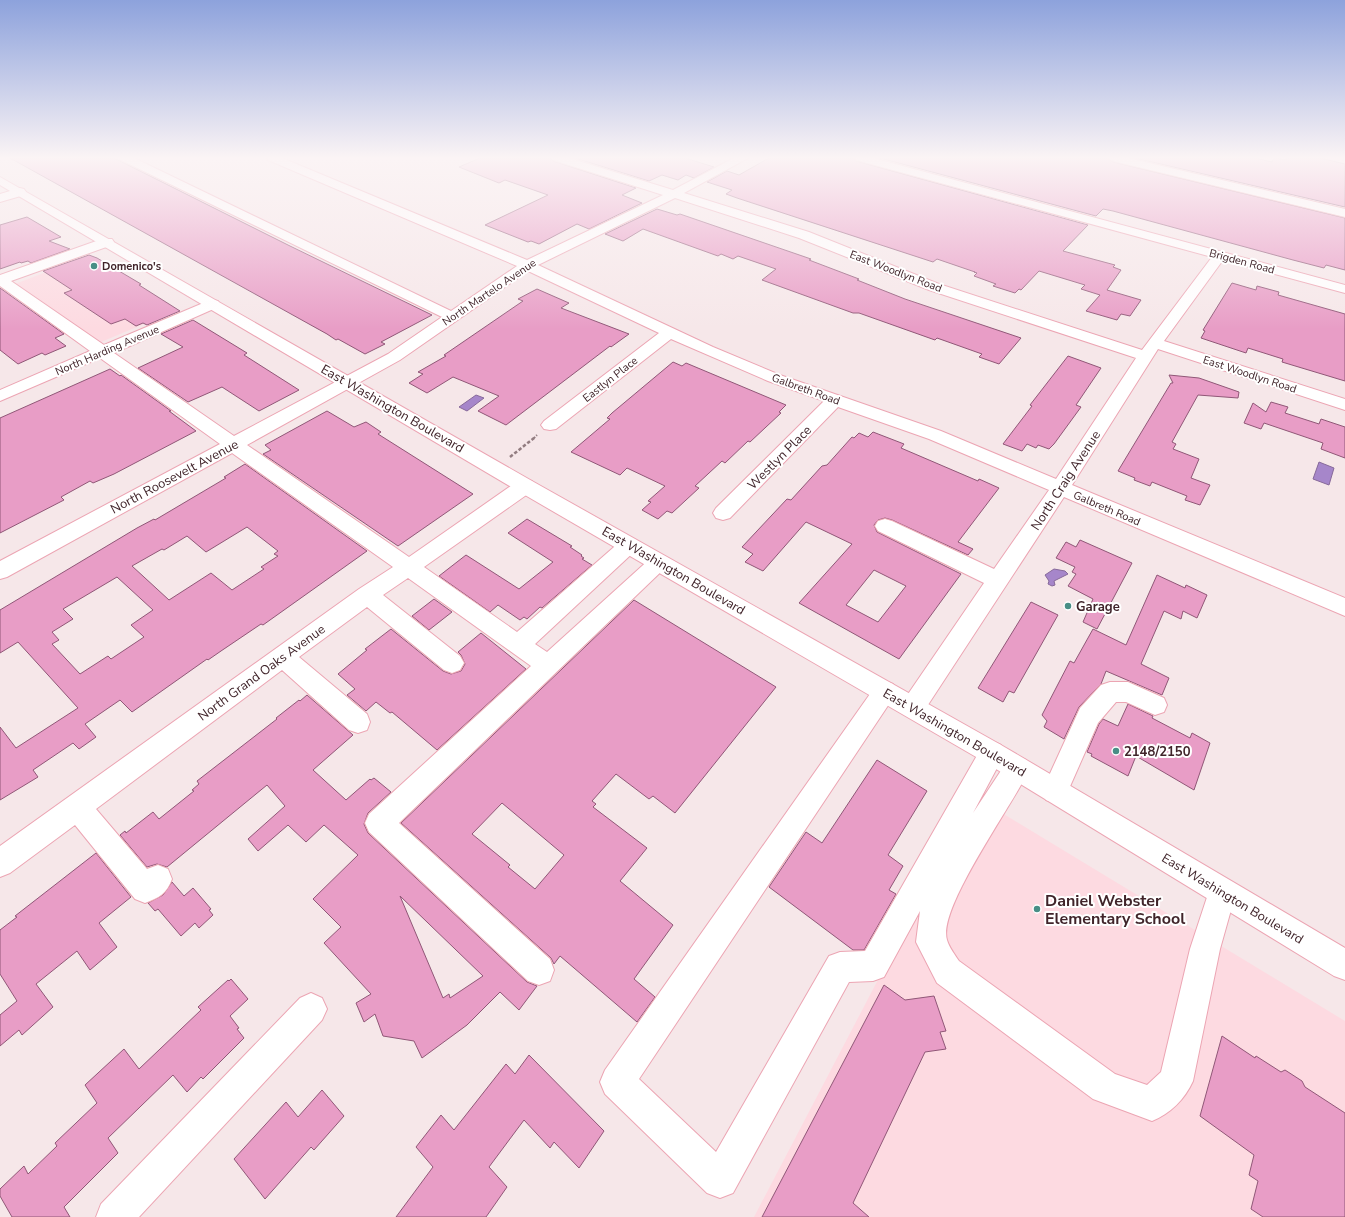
<svg xmlns="http://www.w3.org/2000/svg" width="1345" height="1217" viewBox="0 0 1345 1217" font-family="'Nunito Sans',sans-serif">
<rect width="100%" height="100%" fill="#f6e7e9"/>
<path fill="#fddae1" d="M80,259l97,51 -76,32 -86,-58z
M974,796l371,225v196h-591z"/>
<path fill="#a686ca" stroke="#87699a" d="M476,395l8,3 -17,13 -8,-4z
M1319,462l15,6 -5,17 -16,-6z
M1054,569l11,2 3,3 -14,7 1,4 -3,1 -4,-2 1,-3 -4,-6z"/>
<path fill="#e89dc6" stroke="#905777" fill-rule="evenodd" d="M10,158h104l176,88 142,69 -51,27 4,2 -20,10 -27,-15 -2,1 -9,-6z
M480,158h71l2,3 83,27 -14,7 20,8 -53,26 -12,-5 -38,20 -8,-3 -3,1 -43,-17 63,-30 -43,-15 -6,3 -40,-16z
M575,158h110l29,9 -20,11 -8,-3 -8,5 -16,-5 -13,6z
M769,158h85l2,3 232,64 -25,26 52,14 -2,2 8,3 -14,20 34,10 -11,16 -9,-2 -4,6 -31,-9 14,-16 -19,-6 4,-4 -46,-14 -18,19 -2,-1 -4,4 -22,-7 3,-2 -22,-8 3,-3 -3,-1h1l-38,-13 -4,3 -196,-64 -11,-4 6,-4 -25,-8 20,-11 12,4z
M880,158h227l6,4 232,56v52l-19,-5 -2,3 -31,-8 -180,-49 -10,-2 -7,7z
M1135,158h120l17,4 2,-4 12,2 1,-2h33l25,6v43z
M657,209l20,6 3,-1 131,45 -2,1 50,19 -2,1 48,19 116,39 -22,26 -20,-7 3,-3 -45,-16 -2,2 -76,-27h-6l-91,-33 14,-11 -38,-13 -5,3 -12,-5 -3,2 -75,-27 -20,12 -18,-7z
M27,217l34,20 -12,4 21,8 -39,14 -3,-2 -7,2 -1,-1 -20,7v-44z
M89,255l8,3 44,26 -2,1 41,26 -33,14 -4,-2 -7,3 -11,-7 -14,5 -47,-31 8,-3 -29,-19z
M1232,283l24,7 1,-4 22,6 -1,3 67,19v67l-63,-19 1,-3 -35,-11 -2,5 -45,-15 4,-7 -2,-1z
M0,288l64,46 -9,4 11,8 -21,9 -3,-2 -24,11 -18,-14z
M537,289l32,14 -8,5 68,26 -18,13 -1,-1 -104,79 -28,-14 21,-15 -46,-19 -26,16 -18,-10 14,-9 -5,-2 28,-16 -2,-1 79,-54 -5,-2z
M193,320l54,33 -3,2 55,35 -40,21 -37,-24 -34,15 -50,-34 45,-21 -22,-13z
M1068,356l33,12 -25,37 5,2 -27,37 -5,5 -11,-4 -2,3 -9,-4 -5,7 -19,-7 29,-38 -2,-1z
M673,362l9,4 4,-3 100,42 -7,7 2,1 -31,29 -2,-1 -23,22 -3,-2 -27,25 4,2 -27,25 -5,-2 -9,8 -16,-9 9,-8 -3,-1 17,-15 -38,-18 -7,7 -49,-23 39,-33 -3,-1 5,-5z
M110,369l10,7 1,-1 50,36h-2l27,20 -82,43 -21,9 -3,-2 -29,16 3,3 -64,33v-115z
M1169,375l30,3 40,14 -1,6 -40,-3 -26,47 4,2 -3,5 26,10 -8,19 19,7 -10,20 -15,-5 2,-4 -35,-14 -2,4 -16,-6 1,-2 -17,-7 53,-88h2z
M1271,402l17,5 -3,6 34,11 2,-5 24,8v31l-24,-9 2,-6 -59,-20 -3,6 -17,-6 9,-20 13,9z
M327,411l27,16 12,-5 15,10 -3,2 95,60 -75,52 -135,-92 8,-4 -6,-5z
M873,432l31,12 -3,4 77,33 1,-2 20,9 -41,54 15,7 -5,6 -76,-35 -7,-2 -7,2 -4,5 3,7 84,42 -62,85 -100,-56 53,-59 -46,-22 -43,49 -18,-9 8,-8 -11,-7 45,-48 4,1 31,-34 5,-1 25,-28 2,1 5,-5 9,4zM874,570l32,16 -28,36 -32,-17z
M245,464l122,87 -104,74 -2,-1 -40,27 -13,9 -1,-1 -75,53 -12,-12 -35,24 11,13 -17,12 -6,-6 -40,27 5,7 -38,23v-73l16,21 62,-40 -60,-66 -18,11v-43l137,-82 17,-9 1,1 71,-42 -2,-1zM247,527l31,24 -4,3 4,2 -17,11 3,2 -32,21 -21,-17 -42,27 -37,-34 30,-17 2,1 23,-14 19,16zM117,577l36,33 -22,15 13,12 -33,22 -3,-3 -28,18 -28,-30 7,-4 -7,-8 21,-13 -10,-10z
M527,519l45,27 -2,1 12,8 -1,1 3,2 -2,1 10,6 -50,43 -2,-1 -13,12 -3,-2 -4,3 -22,-15 -8,7 -51,-36 27,-21 53,34 34,-27 -45,-29z
M1080,540l52,23 -35,66 -14,-7 10,-23 -25,-13 8,-12 -4,-2 3,-5 -19,-9 10,-16 10,5z
M1157,575l28,13 1,-3 21,10 -10,23 -14,-7 -2,8 -17,-8 -23,53 28,14 -7,17 -56,-24 -5,13 -22,23 -15,32 -20,-12 3,-6 -5,-6 28,-54 4,2 19,-34 33,16z
M434,599l18,13 -23,18 -17,-14z
M634,600l142,87 -101,126 -22,-17 -4,3 -33,-25 -24,27 4,3 -3,3 54,41 -27,33 53,44 -39,54 21,18 -18,25 -77,-66 -6,8 -3,-6 -150,-135zM502,803l62,52 -29,34 -27,-22 2,-2 -38,-31z
M1031,602l27,13 -44,78 -5,-2 -6,11 -25,-14z
M391,629l52,42 8,3 10,-3 4,-7 -4,-9 -3,-3 23,-19 45,36 -89,81 -45,-38 -2,1 -14,-11 -10,9 -19,-16 8,-6 -17,-15 29,-24 -2,-1z
M307,695l46,40 -40,35 33,30 24,-21 1,1 3,-2 17,14 -23,21 -4,11 4,9 159,149 10,4 -18,24 -19,-18 -33,33 -45,33 -8,-17 -31,-5 -8,-22 -11,8 -8,-19 15,-9 -47,-51 17,-16 -28,-28 45,-44 -34,-30 -18,17 -18,-17 -30,26 -10,-12 37,-33 -18,-21 -100,82 -10,-3 -10,3 -27,-32 5,-4 1,2 27,-21 6,7 35,-28 -2,-1 7,-6 -2,-3 80,-62 -1,-1 23,-18 1,1zM400,896l83,80 -33,22 -1,-4 -6,4z
M1128,704l25,12 -1,2 38,20 2,-5 18,10 -16,47 -58,-34 -8,20 -37,-20 1,-2 -5,-2 12,-28 4,-5 15,7z
M877,760l50,31 -39,64 15,11 -14,24 7,4 -32,56h-11l-84,-63 37,-55 16,11z
M96,853l35,44 -32,26 18,24 -27,23 -13,-19 -41,33 17,23 -31,28 -3,-5 -19,16v-31l17,-14 -17,-27v-44l17,-13 -2,-1z
M172,882l12,14 9,-8 18,21 -2,1 4,5 -14,13 -4,-5 -14,13 -23,-27 -3,2 -7,-8 15,-8z
M231,979l17,20 -18,17 9,12 -2,1 7,9 -41,41 -2,-2 -14,15 -14,-17 -65,63 10,15 -54,54 6,10h-58l-12,-21v-7l24,-23 4,8 29,-28 -2,-3 42,-40 -12,-18 39,-36 15,20 62,-59 -3,-3 30,-27 1,1z
M884,985l21,15 29,-4 12,35 -6,1 6,17 -21,3 -72,151 16,14h-107z
M1222,1036l33,22 1,-2 25,16 4,-2 17,11 3,6 40,26v104h-82l-12,-8 7,-28 -9,-6 5,-20 -54,-39z
M529,1055l75,76 -25,37 -25,-26 -4,6 -26,-28 -35,47 18,20 -21,30h-90l37,-50 -17,-20 25,-32 13,15 52,-66 9,10z
M322,1090l22,26 -30,34 -3,-3 -46,52 -31,-40 52,-57 12,15z"/>
<g fill="none" stroke-linecap="round" stroke-linejoin="round">
<defs>
<path id="minor" d="M120,158h14l317,153 66,-45 -249,-106 -1,-2h15l245,102 136,-65 -110,-35 -1,-2h17l104,32 61,-32h14l-64,35 125,39 130,52 203,66 70,-93 -356,-97 -1,-2h18l472,127v8l-122,-33 -59,81 181,58v11l-187,-61 -86,136 273,113v18l-281,-119 -142,217 -9,4 -9,-4 -3,-7 3,-7 80,-117 -106,-52 -3,-5 3,-5 7,-2 7,2 102,48 55,-79 -120,-51 -91,-32 -108,111 -7,2 -7,-2 -3,-5 3,-5 108,-107 -56,-20 -97,-42 -115,90 -6,1 -6,-1 -3,-4 3,-4 115,-88 -131,-62 -128,89 -153,85 162,112 109,-76 7,-1 7,1 3,5 -3,5 -108,76 93,65 105,-92 7,-2 7,2 3,5 -3,5 -101,94 12,8 105,-95 7,-3 7,3 3,5 -3,5 -267,256 151,136 4,11 -4,11 -11,4 -11,-4 -159,-149 -4,-9 4,-9 162,-148 -123,-88 -25,17 77,61 4,7 -4,7 -8,3 -8,-3 -77,-63 -68,50 68,57 3,8 -3,8 -9,3 -9,-3 -67,-60 -186,139 51,60 11,-4 10,4 4,10c-5,14 -13,19 -27,24l-10,-4 -60,-74 -65,48 -10,4v-31l359,-257 34,-22 -161,-114 -225,124 -7,2v-18l220,-117 -120,-86 -100,43v-11l90,-39 -90,-65v-11l102,-36h10l2,3 -2,3 -101,36 93,64 104,-44 5,-1 5,1 2,3 -2,3 -104,46 120,83 154,-82 54,-37 -321,-157zM675,198l124,40 130,52 207,68 -80,121 -115,-48 -161,-56 -67,-28 -175,-82z
M1108,158h20l217,51v8l-232,-56z
M20,188l4,1 2,3 -2,3 -24,7v-8z
M885,681l8,3 4,7 -4,7 -254,381 77,73 113,-196 11,-4 25,-1 118,-206 9,-4 9,4 4,8 -32,60 35,-53 9,-4 9,4 4,8c-15,34 -93,140 -83,172 2,7 8,15 12,21l156,113 32,11 14,-13 29,-123 22,-67 10,-4 10,4 4,10 -16,57 -27,132c-8,18 -23,33 -41,40l-59,-22 -156,-116 -21,-41 4,-31 -36,66 -11,4 -24,1 -116,211 -13,5 -13,-5 -102,-99 -5,-12 5,-12 272,-386z
M1110,682h18l36,16 3,7 -3,7 -9,3 -29,-13h-10l-18,21 -34,77 -9,3 -9,-3 -4,-9 38,-83 21,-23z
M311,993l11,5 5,11 -5,11 -183,197h-43l5,-13 199,-206z"/>
<path id="major" d="M0,177l532,304 469,264 344,203v32l-11,-4 -351,-215 -465,-270 -518,-306z"/>
</defs>
<use href="#minor" stroke="#eca5b3" stroke-width="2"/>
<use href="#major" stroke="#eca5b3" stroke-width="2"/>
<path stroke="#937d81" stroke-width="2" stroke-dasharray="3 1.5" stroke-linecap="butt" d="M533,439l4,-4"/>
<path stroke="#937d81" stroke-width="2.5" stroke-dasharray="3.5 2" stroke-linecap="butt" d="M510,457l24,-19"/>
<use href="#minor" fill="#fff" fill-rule="evenodd"/>
<use href="#major" fill="#fff" fill-rule="evenodd"/>
</g>
<linearGradient id="sky" x2="0" y2="1"><stop stop-color="#8da2dc"/><stop offset="0.48" stop-color="#fbf4f5"/><stop offset="1" stop-color="#fbf4f5" stop-opacity="0"/></linearGradient>
<rect width="1345" height="329" fill="url(#sky)"/>
<g fill="#488e86" stroke="#fff" stroke-width="1.5">
<circle cx="94" cy="266" r="4"/>
<circle cx="1068" cy="606" r="4"/>
<circle cx="1116" cy="751" r="4"/>
<circle cx="1037" cy="909" r="4"/>
</g>
<g text-anchor="middle" stroke-width="4" stroke-linejoin="round" paint-order="stroke">
<g font-size="11" fill="#40242a" stroke="#fff">
<text transform="translate(1242 261) rotate(15)" y="4">Brigden Road</text>
<text transform="translate(896 271) rotate(21)" y="4">East Woodlyn Road</text>
<text transform="translate(489 292) rotate(-34)" y="4">North Martelo Avenue</text>
<text transform="translate(107 350) rotate(-23)" y="4">North Harding Avenue</text>
<text transform="translate(1250 374) rotate(18)" y="4">East Woodlyn Road</text>
<text transform="translate(610 379) rotate(-38)" y="4">Eastlyn Place</text>
<text transform="translate(806 389) rotate(20)" y="4">Galbreth Road</text>
<text transform="translate(1107 508) rotate(23)" y="4">Galbreth Road</text>
</g>
<g font-size="11" font-weight="bold" fill="#40242a" stroke="#fff" text-anchor="start">
<text x="102" y="270">Domenico's</text>
</g>
<g font-size="13" fill="#40242a" stroke="#fff">
<text transform="translate(393 408) rotate(30)" y="5">East Washington Boulevard</text>
<text transform="translate(779 457) rotate(-45)" y="5">Westlyn Place</text>
<text transform="translate(174 476) rotate(-28)" y="5">North Roosevelt Avenue</text>
<text transform="translate(1065 480) rotate(-57)" y="5">North Craig Avenue</text>
<text transform="translate(674 570) rotate(30)" y="5">East Washington Boulevard</text>
<text transform="translate(261 672) rotate(-36)" y="5">North Grand Oaks Avenue</text>
<text transform="translate(955 732) rotate(30)" y="5">East Washington Boulevard</text>
<text transform="translate(1233 898) rotate(31)" y="5">East Washington Boulevard</text>
</g>
<g font-size="13" font-weight="bold" fill="#40242a" stroke="#fff" text-anchor="start">
<text x="1076" y="611">Garage</text>
<text x="1124" y="756">2148/2150</text>
</g>
<g font-size="16" font-weight="bold" fill="#40242a" stroke="#fff" text-anchor="start">
<text x="1045" y="906">Daniel Webster<tspan x="1045" dy="18">Elementary School</tspan></text>
</g>
</g>
</svg>
